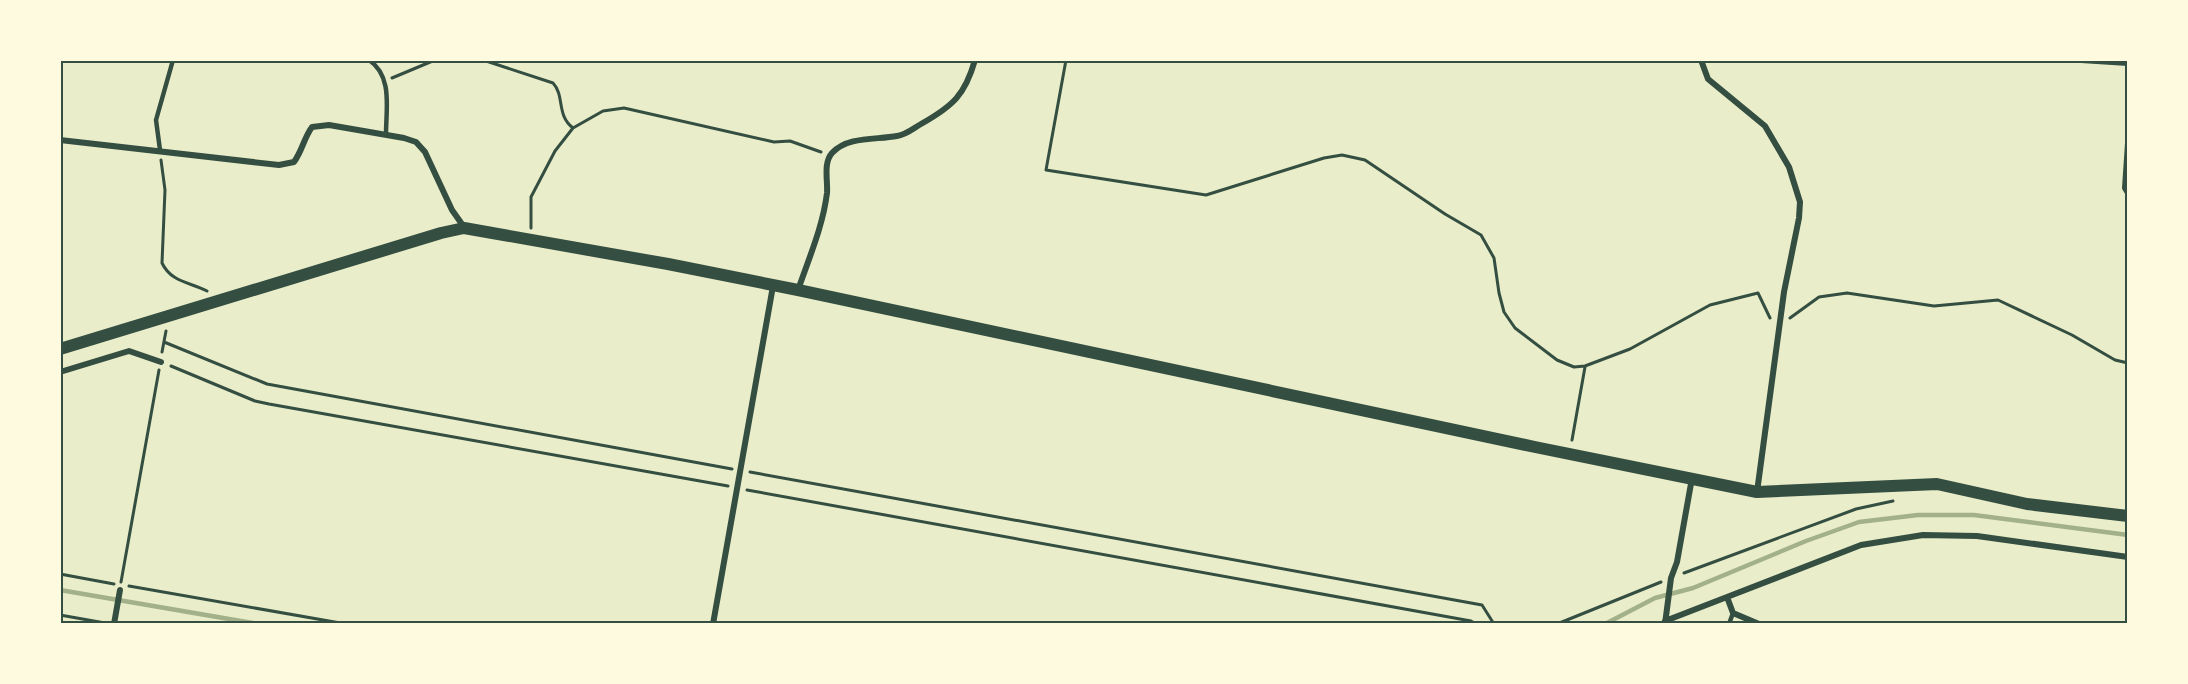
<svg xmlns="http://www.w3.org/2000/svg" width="2188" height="684" viewBox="0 0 2188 684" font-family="'Source Sans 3',sans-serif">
<rect width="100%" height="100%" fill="#e9edc9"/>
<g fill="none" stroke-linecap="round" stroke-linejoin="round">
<path stroke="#a3b18a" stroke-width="4.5" d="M60,590l198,34
M1605,624l50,-26 38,-10 113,-47 53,-19 59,-7h56l154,20"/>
<path stroke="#344e41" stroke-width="3" d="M483,60l70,23c12,13 3,32 20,45l30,-17 21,-3 150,34 16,-1 31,11
M1066,60l-20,110 160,25 118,-37 18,-3 23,5 80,54 36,21 13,23 5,35 5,19 11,16 42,32 17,7 11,-1 45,-17 80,-44 48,-12 12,25
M392,78l43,-18
M161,160l4,30 -3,73c9,19 27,19 45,28
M531,228v-31l24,-46 18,-23
M1790,318l29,-21 28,-4 87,13 64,-6 74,35 43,25 13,3
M164,342l103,42 465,85
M162,352l4,-21
M171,366l84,35 14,3 459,82
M1572,440l13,-73
M750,472l732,133 12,19
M747,490l724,131 5,3
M1684,573l172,-64 37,-8
M60,574l54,10
M121,582l38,-212
M129,586l217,38
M60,615l45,8
M1557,624l104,-42"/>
<path stroke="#344e41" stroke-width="4.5" d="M369,60c24,16 17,49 17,74
M160,150l-4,-30 17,-60
M1729,624l4,-11"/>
<path stroke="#344e41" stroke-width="6" d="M1701,60l7,19 57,47 24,41 11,35 -1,16 -15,74 -27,200
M2081,60l47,3
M60,140l219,25 15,-3c8,-11 10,-24 18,-35l17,-2 75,13 12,4 9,10 27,58 12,17
M2128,143l-3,45 3,5
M798,290c11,-32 25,-64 29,-97 1,-12 -4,-30 5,-40 16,-17 44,-13 65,-17 9,-1 17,-8 24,-12 32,-18 44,-29 54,-64
M60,372l69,-21 32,11
M1727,597l134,-52 62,-10 54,1 151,21
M1665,621l62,-24 6,16 26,11
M114,624l6,-34
M713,624l60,-338
M1665,624l6,-46 6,-16 15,-84"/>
<path stroke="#344e41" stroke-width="12" d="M60,349l381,-116 23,-5 204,36 130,26 737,157 222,45 180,-8 90,20 101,12"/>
</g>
<rect width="2188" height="684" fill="none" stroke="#fefae0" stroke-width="123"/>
<rect x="62" y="62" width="2064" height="560" fill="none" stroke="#344e41" stroke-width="2"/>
</svg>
